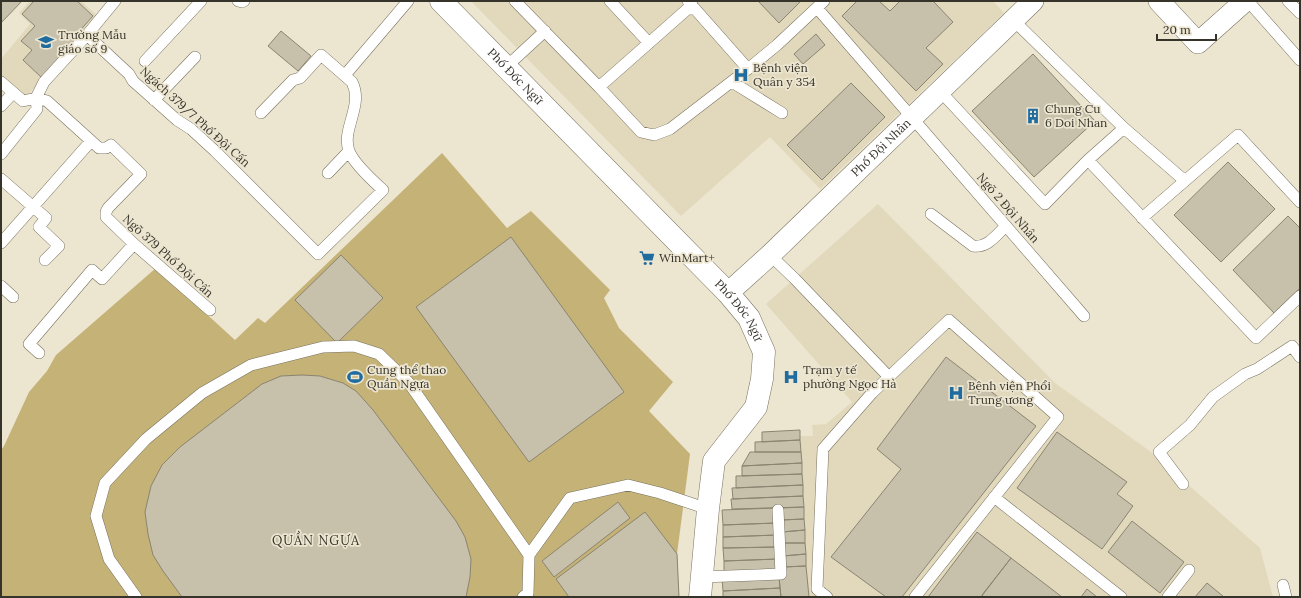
<svg xmlns="http://www.w3.org/2000/svg" width="1301" height="598" viewBox="0 0 1301 598" font-family="Lora,serif">
<rect width="100%" height="100%" fill="#ece5d0"/>
<path fill="#e2d9bd" d="M30,1h51l18,16 -74,81 -24,-19v-20l29,-35 -11,-11z
M471,1h522l11,12 -184,176 -50,-52 -89,79z
M878,204l177,179 96,69 109,96 13,49h-464l-3,-31 -6,-130h13l-1,-11 14,-1 26,-22 -86,-98z"/>
<path fill="#c5b277" d="M442,153l65,75 24,-17 79,79 -6,8 15,30 54,54 -24,29 41,43 -13,100 2,43h-678v-147l3,-4 25,-54 18,-21 9,-16 100,-87 79,72 23,-22 7,5z"/>
<path fill="#c7c1ac" stroke="#8a8471" d="M1,1h21l-21,22z
M34,1h43l16,15 -18,20 3,3 -36,39 -19,-18 9,-10 -11,-9 14,-15 -13,-12z
M758,1h43l-22,22z
M857,1h22l11,10 10,-10h33l20,21 -27,26 17,16 -27,27 -74,-75z
M281,31l30,25 -13,15 -30,-25z
M816,34l9,11 -22,19 -9,-10z
M1033,54l62,67 -61,56 -62,-66z
M851,83l34,34 -63,63 -35,-35z
M1228,162l47,47 -54,53 -47,-47z
M1288,216l12,12v60l-26,25 -41,-43z
M511,237l113,155 -95,70 -113,-155z
M341,255l42,43 -46,45 -42,-43z
M946,357l90,69 -134,171h-16l-55,-40 70,-88 -24,-20z
M302,375l18,1 23,7 13,8 17,19 83,111 9,16 6,22 -1,18 -4,20h-284l-19,-26 -10,-16 -5,-21 -3,-22 6,-26 11,-21 18,-18 82,-63 19,-8z
M800,430v10l-38,2v-10z
M1057,432l70,50 -10,12 16,12 -31,43 -85,-61z
M800,440l1,12h-46v-10z
M750,452h51l1,11 -60,3z
M802,463v11l-60,2v-10z
M802,474l1,11 -67,3v-12z
M803,485v11l-70,3 -1,-11z
M803,496l1,11 -72,2 -1,-10z
M618,502l12,16 -76,59 -12,-16z
M804,507v12l-23,1v-12z
M776,508v15l-53,2 -1,-15z
M645,512l32,42 2,43h-110l-13,-18z
M804,519l1,11 -23,2 -1,-12z
M1132,521l52,41 -24,31 -52,-41z
M776,523l1,12 -54,2v-12z
M805,530v13h-23v-11z
M977,532l34,26 -30,39h-53z
M777,535v12l-54,1v-11z
M782,543h23l1,11 -23,2z
M777,547l1,12 -54,2 -1,-13z
M806,554v12l-23,1v-11z
M1011,558l51,39h-78l-2,-2z
M778,559v12l-54,2v-12z
M806,566l3,31h-28l-2,-20 4,-10z
M779,577l1,11 -57,3 -1,-12z
M1207,583l17,14h-29z
M780,588l1,9h-58v-6z
M1087,589l10,8h-16z"/>
<g fill="none" stroke-linecap="round" stroke-linejoin="round">
<defs>
<path id="service" d="M238,1l4,1 2,-1
M515,1l84,86 42,45 13,3 16,-6 78,-60
M610,1l39,42
M688,1l60,68 29,-24 47,-44
M1248,1l52,59
M1288,1l12,12
M817,8l267,308
M1013,20l111,108 61,53
M87,35l42,39 4,7 44,39 14,9 24,22 103,103 65,-64c-10,-9 -29,-26 -34,-39 -8,-22 15,-45 3,-69l-31,-27 -21,23 -7,2 -32,33
M145,61l56,-60
M506,67l39,-36
M345,75l63,-74
M1,82l22,19 13,-3 11,3 52,47h7l5,-3 30,29 -33,34 -2,4v5l28,27 76,66
M732,82l50,31
M599,87l93,-82
M940,91l105,113 43,-44 36,-32
M36,98l8,-16 43,-47 28,-34
M154,100l41,-43
M1,106l12,-13
M1,154l36,-45 -1,-11
M1088,160l168,178 44,-42
M328,173l21,-22
M1,179l45,39 -7,9 20,19 -14,14
M931,214l42,32c15,2 23,-11 33,-20
M1142,218l96,-83 62,67
M1,243l90,-102
M770,255l25,24 94,98
M1,286l12,11
M39,353l-10,-9 63,-74 10,9 32,-35
M1183,484l-24,-32 31,-27 23,-28 32,-23 12,-5 35,-23 8,11
M994,497l127,100
M701,577l80,-3 -3,-64
M1283,585l3,12
M136,597l-27,-38 -13,-43 9,-33 41,-44 56,-46 49,-28 72,-18 31,-1 25,8 30,29 120,172
M523,597l5,-4 1,-38 41,-57 58,-13 32,8 48,16
M827,597l-10,-8 6,-140 49,-56 77,-73 109,97 -143,180
M1168,597l21,-27"/>
<g id="minor">
<path d="M1159,1l39,42 47,-42"/>
<path id="s1" d="M728,293l42,-38 263,-254"/>
</g>
<g id="tertiary">
<path id="s2" d="M441,1l287,292 21,25 15,34 -2,27 -6,28 -42,54 -6,48 -8,88"/>
</g>
</defs>
<use href="#service" stroke="#78725f" stroke-width="12"/>
<use href="#minor" stroke="#78725f" stroke-width="22"/>
<use href="#tertiary" stroke="#78725f" stroke-width="23"/>
<use href="#service" stroke="#fff" stroke-width="11"/>
<use href="#minor" stroke="#fff" stroke-width="21"/>
<use href="#tertiary" stroke="#fff" stroke-width="22"/>
</g>
<defs>
<symbol id="school-bare" viewBox="-9 -9 18 18"><path d="M0-5L7-2L0 1L-7-2ZM-4 1L0 2.5L4 1V4Q0 6-4 4Z" fill="#206c9f" stroke="#ece5d0" stroke-width="2.5" paint-order="stroke"/></symbol>
<symbol id="hospital-bare" viewBox="-9 -9 18 18"><path d="M-5-5h3v3.5h4V-5h3V5h-3V1.5h-4V5h-3Z" fill="#206c9f" stroke="#ece5d0" stroke-width="2.5" paint-order="stroke"/></symbol>
<symbol id="building-bare" viewBox="-9 -9 18 18"><path d="M-4-6H4V6H1V3H-1V6H-4ZM-2.5-4.3h1.7v1.8h-1.7ZM.8-4.3h1.7v1.8H.8ZM-2.5-1h1.7V.8h-1.7ZM.8-1h1.7V.8H.8Z" fill="#206c9f" stroke="#ece5d0" stroke-width="2.5" paint-order="stroke"/></symbol>
<symbol id="supermarket-bare" viewBox="-9 -9 18 18"><path d="M-6-5.5h2.5l.6 2H6L4.5 2H-2.5L-4.4-4H-6ZM-1.5 3.2a1.3 1.3 0 1 0 .1 0ZM3 3.2a1.3 1.3 0 1 0 .1 0Z" fill="#206c9f" stroke="#ece5d0" stroke-width="2.5" paint-order="stroke"/></symbol>
<symbol id="stadium-bare" viewBox="-9 -9 18 18"><path d="M0-5a6.5 5 0 1 0 0 10a6.5 5 0 1 0 0-10ZM-3.5-1.8h7v3.6h-7Z" fill="#206c9f" stroke="#ece5d0" stroke-width="2.5" paint-order="stroke"/></symbol>
</defs>
<g fill-rule="evenodd">
<use href="#school-bare" x="35" y="31" width="22" height="22"/>
<use href="#hospital-bare" x="730" y="64" width="22" height="22"/>
<use href="#building-bare" x="1022" y="105" width="22" height="22"/>
<use href="#supermarket-bare" x="636" y="247" width="22" height="22"/>
<use href="#stadium-bare" x="344" y="366" width="22" height="22"/>
<use href="#hospital-bare" x="780" y="366" width="22" height="22"/>
<use href="#hospital-bare" x="945" y="382" width="22" height="22"/>
</g>
<g text-anchor="middle" stroke-width="3.5" stroke-linejoin="round" paint-order="stroke">
<g font-size="12" fill="#36332b" stroke="#ece5d0" text-anchor="start">
<text x="58" y="39">Trường Mẫu<tspan x="58" dy="14">giáo số 9</tspan></text>
<text x="753" y="72">Bệnh viện<tspan x="753" dy="14">Quân y 354</tspan></text>
<text x="1045" y="113">Chung Cu<tspan x="1045" dy="14">6 Doi Nhan</tspan></text>
<text x="659" y="262">WinMart+</text>
<text x="367" y="374">Cung thể thao<tspan x="367" dy="14">Quần Ngựa</tspan></text>
<text x="803" y="374">Trạm y tế<tspan x="803" dy="14">phường Ngọc Hà</tspan></text>
<text x="968" y="390">Bệnh viện Phổi<tspan x="968" dy="14">Trung ương</tspan></text>
</g>
<g font-size="12" fill="#36332b" stroke="#ece5d0">
<text dy="4" stroke="none"><textPath href="#s2" startOffset="106">Phố Đốc Ngữ</textPath></text>
<text transform="translate(195 117) rotate(42)" y="4">Ngách 379/7 Phố Đội Cấn</text>
<text dy="4" stroke="none"><textPath href="#s1" startOffset="211">Phố Đội Nhân</textPath></text>
<text transform="translate(1008 208) rotate(49)" y="4">Ngõ 2 Đội Nhân</text>
<text transform="translate(168 256) rotate(42)" y="4">Ngõ 379 Phố Đội Cấn</text>
<text dy="4" stroke="none"><textPath href="#s2" startOffset="430">Phố Đốc Ngữ</textPath></text>
</g>
<g font-size="13" letter-spacing="1" fill="#36332b" stroke="#ece5d0">
<text x="316" y="545">QUẦN NGỰA</text>
</g>
</g>
<rect width="1301" height="598" fill="none" stroke="#36332b" stroke-width="4"/>
<path d="M1157 34v6h59v-6" fill="none" stroke="#36332b" stroke-width="2"/>
<text x="1163" y="34" font-size="12" fill="#36332b" stroke="#ece5d0" stroke-width="3" paint-order="stroke">20 m</text>
</svg>
